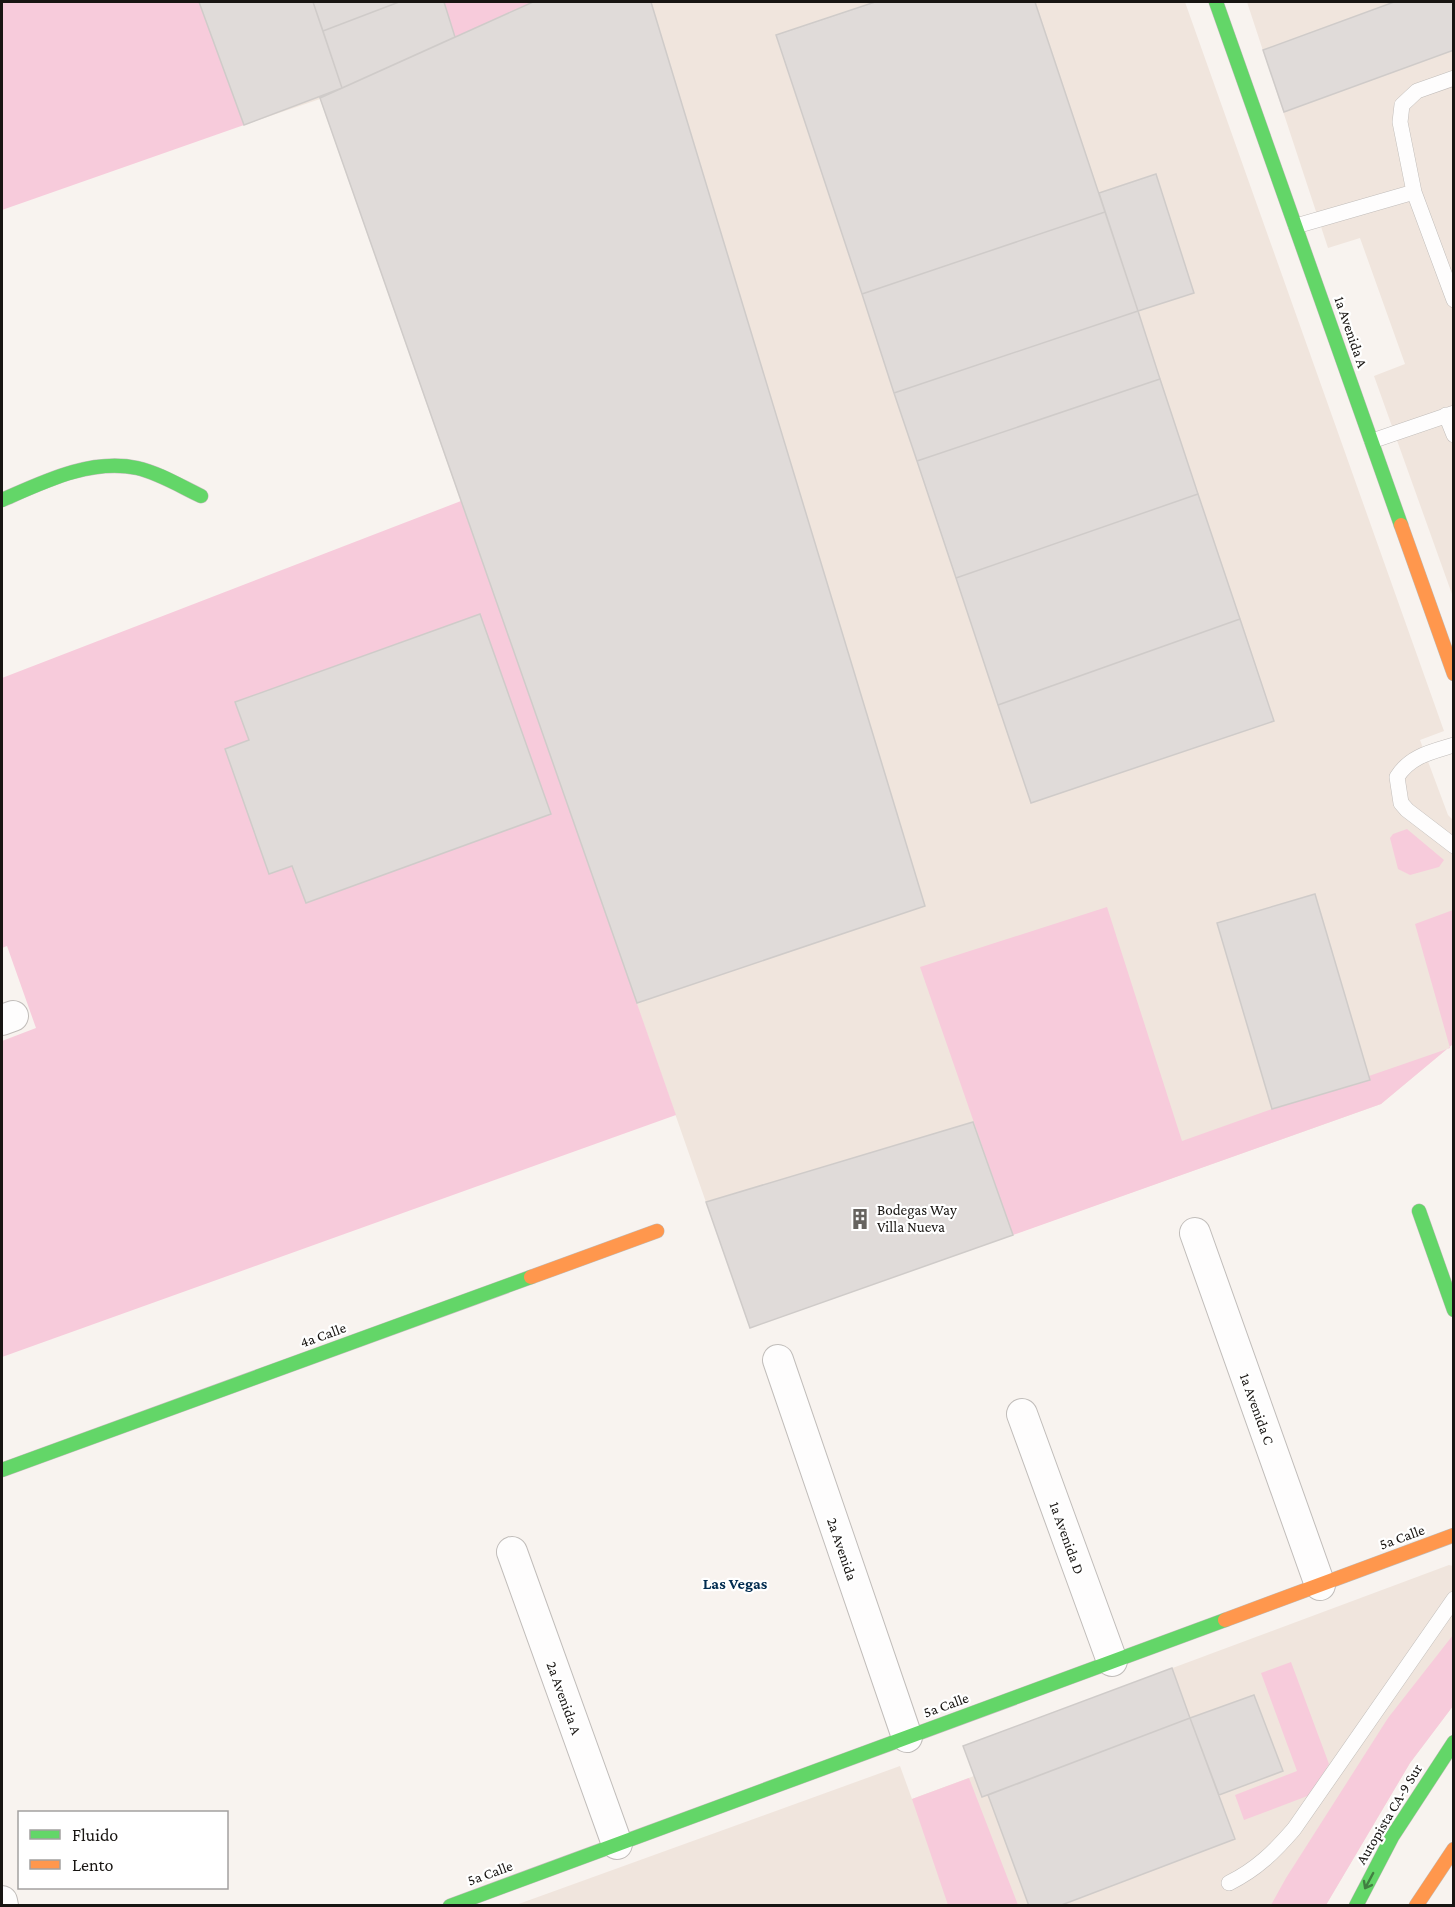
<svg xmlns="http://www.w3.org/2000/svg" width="1455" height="1907" viewBox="0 0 1455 1907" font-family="'Crimson Pro',serif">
<rect width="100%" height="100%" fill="#f8f3ef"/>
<path fill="#f0e5dd" d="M199,2h245l11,35 78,-35h652l259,729 -24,9 28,75 5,5v224l-72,60 -631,224 -430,-1229 -76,26z
M1247,2h206v595l-79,-221 31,-12 -45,-126 -32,10z
M1449,1565l4,1v140l-43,57 -84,142 -813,1 387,-140 12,33 62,-23 -11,-30z"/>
<path fill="#f7cbdb" d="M2,2h197l45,123 -242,85z
M444,2h89l-78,35z
M461,501l215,614 -674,242v-316l34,-13 -29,-82 -5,2v-270z
M1407,829l37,31 -5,7 -29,8 -12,-6 -8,-31 3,-4z
M1107,907l75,234 90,-32 98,-29 -1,-4 81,-28 -35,-124 38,-14v134l-72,60 -368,131 -93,-268z
M1453,1635v71l-43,57 -84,142h-55l15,-27 102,-160z
M1291,1662l38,102 -19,31 -66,25 -9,-25 62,-24 -36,-98z
M969,1778l49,127h-70l-36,-106z"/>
<path fill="#e0dbd9" stroke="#cfcbc9" stroke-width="1.5" d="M199,2h114l29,86 -98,37z
M313,2h86l-76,29z
M399,2h45l11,35 -113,51 -19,-57z
M533,2h118l274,904 -288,97 -317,-905z
M875,2h160l70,210 -243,82 -86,-259z
M1394,2h60v48l-170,62 -21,-62z
M1156,174l38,119 -56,18 -39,-118z
M1105,212l33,99 -244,82 -32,-99z
M1138,311l22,68 -243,82 -23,-68z
M1160,379l38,115 -242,84 -39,-117z
M1198,494l42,125 -242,86 -42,-127z
M480,614l71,200 -245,89 -14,-37 -23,8 -44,-125 24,-9 -14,-38z
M1240,619l34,102 -243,82 -33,-98z
M1315,894l55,186 -98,29 -55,-186z
M973,1122l40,113 -263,93 -44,-126z
M1172,1668l18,50 -208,79 -19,-51z
M1254,1695l29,76 -64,24 -29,-77z
M1190,1718l45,121 -176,67h-30l-41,-111z"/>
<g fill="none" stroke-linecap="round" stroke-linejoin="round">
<defs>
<path id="lane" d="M1414,192l-14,-70 2,-17 15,-14 37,-13
M1296,226l118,-34 40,108
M1446,415l8,20
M1372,441l82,-28
M1454,745c-23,7 -44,11 -57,32l4,26 6,7 47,36
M1229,1883c28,-14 45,-31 65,-54l160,-230"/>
<path id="street" d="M2,1020l11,-4
M1195,1233l125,352
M778,1360l129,377
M1022,1414l90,247
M512,1552l105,292
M2,1901l1,5"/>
<path id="fast" d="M1216,2l185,523
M2,500c41,-18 89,-42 135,-32 22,5 43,18 64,28
M1419,1211l35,99
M2,1470l529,-193
M450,1906l775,-286
M1356,1906l36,-69 62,-95"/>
<path id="slow" d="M1401,525l53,149
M531,1277l126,-46
M1225,1620l229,-85
M1416,1906l38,-57"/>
</defs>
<use href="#lane" stroke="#c1bdba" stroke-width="16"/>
<use href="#street" stroke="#c1bdba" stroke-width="32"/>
<use href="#fast" stroke="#c1bdba" stroke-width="15"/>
<use href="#slow" stroke="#c1bdba" stroke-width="15"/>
<use href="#lane" stroke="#fefdfd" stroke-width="15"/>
<use href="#street" stroke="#fefdfd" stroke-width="30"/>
<use href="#fast" stroke="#63d668" stroke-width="14"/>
<use href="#slow" stroke="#ff974d" stroke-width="14"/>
</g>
<defs><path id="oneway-shaft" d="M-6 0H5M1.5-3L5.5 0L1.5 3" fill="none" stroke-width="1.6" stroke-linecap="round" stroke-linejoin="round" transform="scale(1.5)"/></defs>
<use stroke="#417f41" href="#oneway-shaft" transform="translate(1369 1881) rotate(118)"/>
<defs>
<symbol id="building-bare" viewBox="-9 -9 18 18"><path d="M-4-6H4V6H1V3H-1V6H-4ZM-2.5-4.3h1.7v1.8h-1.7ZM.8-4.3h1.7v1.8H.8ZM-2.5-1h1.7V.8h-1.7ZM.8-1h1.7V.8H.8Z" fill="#66635f" stroke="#fff" stroke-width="2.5" paint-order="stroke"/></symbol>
</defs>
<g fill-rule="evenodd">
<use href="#building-bare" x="845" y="1204" width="30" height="30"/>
</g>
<g text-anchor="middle" stroke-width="4.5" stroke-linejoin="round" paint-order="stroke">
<g font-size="15" fill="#181512" stroke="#fff">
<text transform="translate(1351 332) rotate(71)" y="5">1a Avenida A</text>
<text transform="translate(323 1335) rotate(-20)" y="5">4a Calle</text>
<text transform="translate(1257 1409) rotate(70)" y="5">1a Avenida C</text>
<text transform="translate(1402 1537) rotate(-20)" y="5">5a Calle</text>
<text transform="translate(1067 1538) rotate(70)" y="5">1a Avenida D</text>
<text transform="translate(842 1549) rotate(71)" y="5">2a Avenida</text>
<text transform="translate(564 1698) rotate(70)" y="5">2a Avenida A</text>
<text transform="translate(946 1705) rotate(-20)" y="5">5a Calle</text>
<text transform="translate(1389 1814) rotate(-59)" y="5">Autopista CA-9 Sur</text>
<text transform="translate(490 1873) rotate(-20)" y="5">5a Calle</text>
</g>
<g font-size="15" fill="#181512" stroke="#fff" text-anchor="start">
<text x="877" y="1215">Bodegas Way<tspan x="877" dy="17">Villa Nueva</tspan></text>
</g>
<g font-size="16" font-weight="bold" fill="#012c50" stroke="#fff">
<text x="735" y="1589">Las Vegas</text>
</g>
</g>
<rect width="1455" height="1907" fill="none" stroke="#181512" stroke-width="6"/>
<rect x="18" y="1811" width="210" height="78" fill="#ffffff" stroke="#a3a1a0" stroke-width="1.5"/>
<rect x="30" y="1830" width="30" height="9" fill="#63d668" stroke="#a3a1a0" stroke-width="1.5"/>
<text x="72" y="1841" font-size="18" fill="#181512">Fluido</text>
<rect x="30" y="1860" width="30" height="9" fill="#ff974d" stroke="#a3a1a0" stroke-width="1.5"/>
<text x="72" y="1871" font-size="18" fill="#181512">Lento</text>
</svg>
